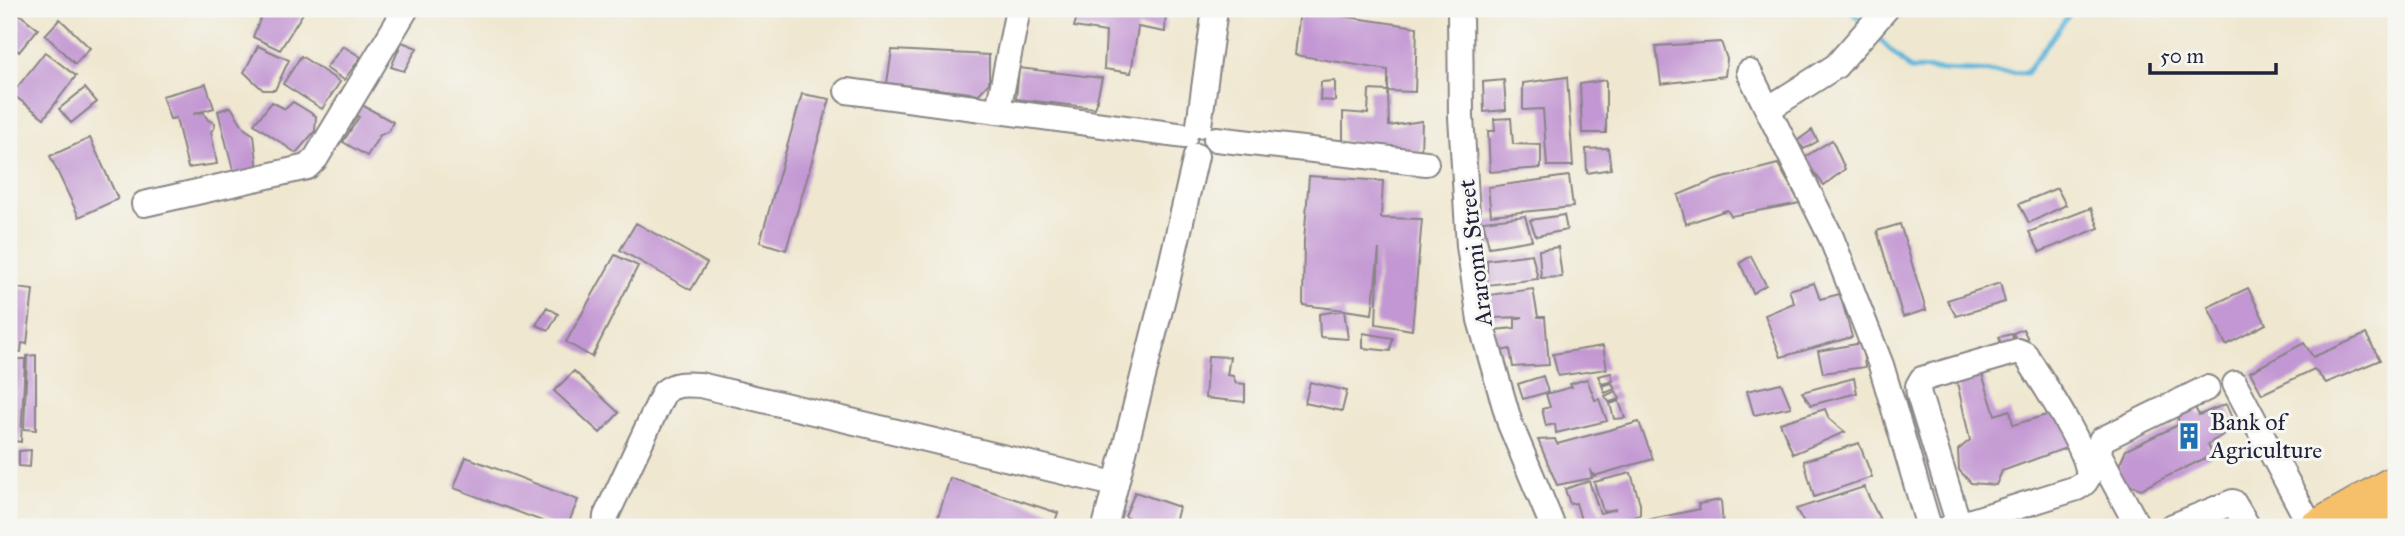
<svg xmlns="http://www.w3.org/2000/svg" width="2405" height="536" viewBox="0 0 2405 536" font-family="'IM FELL Great Primer',serif">
<rect width="100%" height="100%" fill="#f6f6f2"/>
<filter id="ink" filterUnits="userSpaceOnUse"><feTurbulence type="fractalNoise" baseFrequency=".0143" numOctaves="2"/><feDisplacementMap in="SourceGraphic" scale="14" xChannelSelector="R" yChannelSelector="G"/><feConvolveMatrix kernelMatrix="1 2 1 2 8 2 1 2 1" color-interpolation-filters="sRGB"/></filter>
<filter id="wash" filterUnits="userSpaceOnUse"><feTurbulence type="fractalNoise" baseFrequency=".00686" numOctaves="4" result="noise"/><feDisplacementMap in="SourceGraphic" scale="28" xChannelSelector="R" yChannelSelector="G"/><feGaussianBlur stdDeviation="1.57" result="paint"/><feColorMatrix in="noise" values="0 0 0 0 0 0 0 0 0 0 0 0 0 0 0 0 0 1.4 0 .05"/><feComposite in="paint" operator="in"/></filter>
<g filter="url(#wash)">
<rect width="100%" height="100%" fill="#efe7cf"/>
<g fill="none" stroke-linecap="round" stroke-linejoin="round">
<path stroke="#5eb6db" stroke-width="5" d="M1849,9l15,16
M1874,34l36,35 116,4 47,-64"/>
</g>
<g id="blocks">
<path fill="#c397d3" d="M9,9h4l25,20 -19,23 -10,-9z
M264,9l41,1 -25,40 -27,-13z
M1079,9h87l-1,23 -27,-5 -7,46 -27,-4 2,-37 -32,-5z
M1300,10l117,17 -2,65 -27,-1v-21l-93,-15z
M60,19l30,29 -15,16 -30,-29z
M402,42l15,6 -13,23 -13,-4z
M1721,42l6,17 -2,17 -64,8 -5,-38z
M258,46l31,14 -14,30h-12l-19,-18z
M343,46l18,11 -17,23 -18,-12z
M892,50l97,5v28l-10,11 -92,-11z
M45,52l31,24 -32,42 -32,-24z
M301,56l39,26 -18,27 -39,-25z
M1019,68l83,10 -7,30 -79,-9z
M1567,77l6,89h-26l-4,-57 -20,1v-27z
M1504,80l2,30 -22,2 -1,-30z
M1606,80v53h-24l-2,-49z
M1335,81v20l-15,-1 1,-18z
M206,84l8,24 -21,6 10,-2 5,8 7,3 -1,6 -3,2 6,33 -29,4 -12,-50 -6,1 -8,-23z
M85,88l12,14 -26,21 -12,-14z
M1369,90l19,1 1,35 33,-5 -1,32 -78,-12v-29l25,2z
M802,94l28,5 -44,151 -26,-8z
M272,102l13,7 8,-7 23,14 -1,15 -19,22 -42,-29z
M362,105l31,17 -4,9 -9,4 -13,21 -24,-14 16,-25 -5,-3z
M231,107l14,22 9,6 4,36 -24,3 -16,-63z
M1511,118l2,26 28,1v23l-51,4 -2,-41h7l-1,-12z
M1812,130l6,11 -14,8 -7,-8z
M90,138l28,61 -39,18 -29,-61z
M1832,140l13,29 -21,16 -21,-27z
M1608,148l3,21 -24,4 -1,-24z
M1778,164l22,39 -69,13 -4,-6 -41,14 -8,-29 34,-14z
M1309,176l74,5 -2,37 41,1 -10,111 -36,-6 3,-75 -7,65 -28,-4 4,29 -28,-2 -1,-23 25,-4 -41,-5 1,-64z
M1569,176l4,31 -82,8 -3,-28z
M2057,188l9,17 -37,18 -10,-19z
M2091,208l8,20 -59,24 -11,-20z
M1564,215l3,15 -31,6 -6,-16z
M1525,216l7,24 -43,7 -6,-26z
M636,223l71,40 -16,27 -71,-40z
M1900,224l26,86 -23,7 -26,-86z
M1558,247l4,30 -21,1 -2,-28z
M1532,254l6,25 -51,6v-25z
M615,255l23,11 -46,91 -26,-15z
M1751,256l15,29 -13,8 -13,-30z
M1814,283l6,16 20,-5 12,43 -71,20 -16,-42 29,-12 -5,-13z
M2000,283l5,19 -49,14 -9,-16z
M9,287l24,3 -6,54 -5,-1 -1,9 -12,-1 2,-42h-2z
M2248,288l18,36 -40,21 -18,-38z
M1533,289l5,28h7l4,48 -36,2 -3,-18 -13,3 -3,-22 21,-2v-9l8,-2 -31,1 -3,-23z
M547,307l11,7 -9,16 -13,-5z
M2023,329l5,10 -10,5 -5,-11z
M1363,333l30,5 -3,13 -27,-3z
M2012,334l2,13 -12,2 -3,-12z
M2366,334l14,26 -54,23 -12,-14 -52,25 -12,-22 54,-29 9,14z
M1862,343l3,24 -42,6 -5,-22z
M1603,346l4,23 -49,7 -5,-22z
M36,355v75l-12,-1 3,-73z
M1208,356l22,1 -3,18 6,1 3,7 9,1v18l-40,-4z
M9,359h16l-4,83 -12,-2z
M1978,361l17,54 15,-5 3,15 47,-14 17,33 -75,27 -6,14 -25,-2 -12,-13 -1,-20 12,-10 -16,-71z
M574,371l45,42 -19,20 -46,-42z
M1611,373l2,8 -11,3 -4,-8z
M1543,376l5,16 -25,7 -5,-15z
M1854,378l3,15 -46,12 -9,-13z
M1587,379l8,21 4,-1 8,22 -51,12 -1,-9 -9,2 -4,-17 8,-2 -4,-13 26,-7 -2,-3z
M1310,382l37,9 -5,20 -37,-8z
M1612,383l3,6 -10,4 -3,-7z
M1781,383l10,24 -37,8 -7,-24z
M1616,391l4,8 -11,3 -4,-6z
M2189,397l10,18 27,-11 10,23 -28,17 4,11 -71,34 -28,-10 13,-29 52,-25v-12z
M1619,401l6,17 -11,1 -4,-15z
M1825,409l4,10 16,13 -52,22 -13,-31z
M1639,422l14,37 -59,17 -4,-7 2,9 -35,7 -19,-45 17,-1 2,5z
M1859,443l13,34 -58,20 -10,-36z
M31,450l-1,17 -11,-1v-15z
M466,457l112,43 -11,27h-9l-104,-39z
M1631,473l9,31v11l-57,12 -7,-24 -6,1 -5,-15 24,-8 11,32 16,-4 -13,2 -9,-29z
M950,478l108,35 -5,14h-118z
M1864,487l16,33 -22,7h-52l-10,-18z
M1135,492l44,15 -5,20h-42l1,-5 -8,-6z
M1721,500l2,27h-90l-1,-4 68,-14 -2,-5z
M1626,521l1,6h-20v-1z"/>
</g>
</g>
<g filter="url(#ink)">
<use href="#blocks" fill-opacity="0" stroke="#888485" stroke-width="2"/>
<g fill="none" stroke-linecap="round" stroke-linejoin="round">
<defs>
<path id="minor" d="M1460,9l1,108 8,129 11,74 30,104 43,103
M1749,72l82,165 50,128 48,162
M847,91l338,45
M1768,109l68,-43 50,-57
M998,110l20,-101
M1199,125l16,-116
M1216,139l210,24
M144,204l163,-37 9,-9 90,-149
M2235,384l76,143
M605,527l1,-11 58,-124c11,-9 21,-8 36,-7l414,99
M1105,527l63,-249 28,-122
M1950,527l9,-2 118,-37c5,-3 10,-6 11,-12 3,-22 -50,-101 -63,-122l-7,-3 -96,28 -4,7 1,9 40,130
M2138,527l-39,-73 2,-14 106,-52
M2171,527l62,-25 15,25"/>
<path id="major" d="M2315,527l81,-46
M2371,527l25,-13"/>
</defs>
<use href="#minor" stroke="#888485" stroke-width="28"/>
<use href="#major" stroke="#888485" stroke-width="35"/>
<use href="#minor" stroke="#fff" stroke-width="24"/>
<use href="#major" stroke="#f6c06b" stroke-width="32"/>
</g>
</g>
<defs>
<symbol id="building-bare" viewBox="-9 -9 18 18"><path d="M-4-6H4V6H1V3H-1V6H-4ZM-2.5-4.3h1.7v1.8h-1.7ZM.8-4.3h1.7v1.8H.8ZM-2.5-1h1.7V.8h-1.7ZM.8-1h1.7V.8H.8Z" fill="#1f6fb2" stroke="#f6f6f2" stroke-width="2.5" paint-order="stroke"/></symbol>
</defs>
<g fill-rule="evenodd">
<use href="#building-bare" x="2170" y="417" width="38" height="38"/>
</g>
<g text-anchor="middle" stroke-width="6" stroke-linejoin="round" paint-order="stroke">
<g font-size="24" fill="#22223b" stroke="#f6f6f2">
<text transform="translate(1475 253) rotate(-97)" y="8">Araromi Street</text>
</g>
<g font-size="24" fill="#22223b" stroke="#f6f6f2" text-anchor="start">
<text x="2210" y="430">Bank of<tspan x="2210" dy="28">Agriculture</tspan></text>
</g>
</g>
<rect width="2405" height="536" fill="none" stroke="#f6f6f2" stroke-width="35"/>
<path d="M2150 63v10h126v-10" fill="none" stroke="#22223b" stroke-width="3.5"/>
<text x="2160" y="63" font-size="21" fill="#22223b" stroke="#f6f6f2" stroke-width="5" paint-order="stroke">50 m</text>
</svg>
